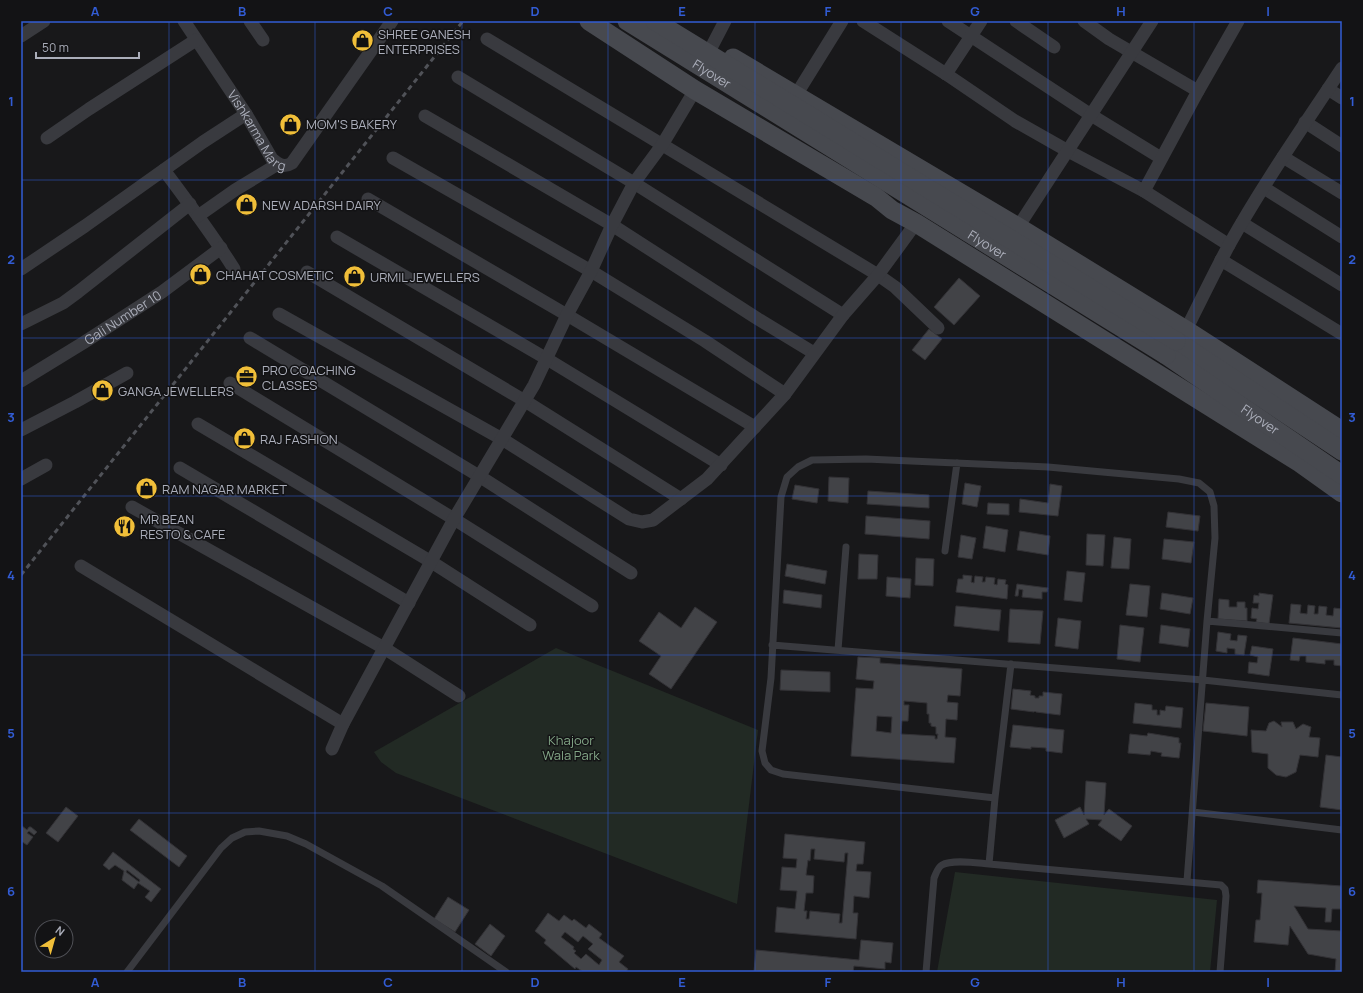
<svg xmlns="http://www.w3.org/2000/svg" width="1363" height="993" viewBox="0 0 1363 993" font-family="Manrope,sans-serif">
<rect width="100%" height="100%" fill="#18181a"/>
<path fill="#222a24" d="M556,648l202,82 -21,174 -341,-131 -15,-11 -7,-10z
M955,872l262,28 -7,72h-273z"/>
<path fill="#424347" stroke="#333236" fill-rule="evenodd" d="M959,278l21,18 -26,29 -20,-18z
M929,329l13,10 -17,21 -13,-10z
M829,477l20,1 -1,25 -20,-2z
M965,483l16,3 -4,21 -15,-3z
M1050,484l12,2 -4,30 -39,-4 1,-13 28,4z
M795,485l24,4 -2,14 -25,-4z
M868,491l61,4v13l-62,-4z
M988,503l21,1v11l-22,-1z
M1168,512l32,4 -2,15 -32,-4z
M866,516l64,5 -1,18 -64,-5z
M986,526l22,4 -3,22 -22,-4z
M1020,531l30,5 -2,19 -31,-5z
M1087,534l18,1 -2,31 -17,-1z
M961,535l15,3 -4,21 -14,-2z
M1114,537l17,2 -2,30 -18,-1z
M1164,539l30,3 -3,21 -29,-4z
M859,554l19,1 -1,24h-19z
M916,558l18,1 -1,27 -18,-1z
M787,564l40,7 -2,13 -40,-8z
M1067,571l18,2 -3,29 -18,-2z
M963,575l9,1 -1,6 3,1 1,-7 8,1 -1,5h3l1,-5 9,1 -1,6 3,1 1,-6 8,1 -1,4 3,1 -1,14 -51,-7 2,-13h5z
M887,577l24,2 -1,19 -24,-2z
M1017,584l31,4 -1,4h-5v7l-20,-2 1,-7 -4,-1 -1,7h-3z
M1130,584l20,2 -3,31 -21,-2z
M784,590l38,5 -1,13 -38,-5z
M1162,593l31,5 -3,16 -30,-5z
M1259,593l14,2 -4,29 -13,-2 1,-3 -6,-1 1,-10 6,1 1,-6h-6l1,-8 5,1z
M1219,599l10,1v7h8v-5h8v6h2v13l-29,-2z
M1291,604l10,1 -1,8 7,1 1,-9 7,1 -1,8h4l1,-8 8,1 -1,8 7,1 1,-8 8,1v19l-53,-5z
M956,606l45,4 -2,21 -45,-5z
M695,607l22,15 -46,67 -22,-15 12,-18 -22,-15 20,-29 22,16z
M1010,609l33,2 -3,33 -32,-2z
M1058,618l23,3 -3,28 -23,-3z
M1120,625l24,3 -4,34 -23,-3z
M1161,625l29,4 -2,18 -29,-4z
M1218,632l13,2 -1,6 7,1 1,-6 9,1 -3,19 -9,-1v-5l-8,-1v5l-11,-2z
M1293,638l49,6v22l-8,-1v-5h-9v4l-19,-2v-6h-6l-1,5 -9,-1z
M1252,646l21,3 -4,27 -21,-3 1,-11 8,1 1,-6 -8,-2z
M858,657l22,1v5l82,6 -2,27 -12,-1 -1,7 11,1 -1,17 -11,-1 -1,18 11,1 -2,25 -103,-7 5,-68 17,1 1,-8 -18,-2zM904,701l23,2v11h2v9h2v3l5,1v7h2l-1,5h-2v-3l-34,-2 1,-13h6l1,-16h-5zM877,716l15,1 -1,16 -15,-2z
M781,670l49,2v20l-50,-2z
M1013,689l18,2 -1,4 5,1v2h4v-2h4v-4l19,2 -2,21 -24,-3 -1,-1 -1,1 -23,-3z
M1135,703l17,2v5h5v5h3v-5l5,1 1,-5 17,2 -2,20 -48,-5z
M1206,703l43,4 -2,29 -44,-5z
M1274,721l8,6 -1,-5h12l3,7 7,-5 8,3 -2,10 11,1 -2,19 -18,-2 -4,17 -10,5 -10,-2 -8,-7v-14l-16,-2 -1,-22 15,1 3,-8z
M1013,725l51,5 -2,23 -16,-2v-3l-15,-1v2l-21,-2z
M1148,733l31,5v5h2l-2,15 -18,-2 1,-3 -11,-2 -1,4 -22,-2 2,-19 17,2z
M1326,755l16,2v53l-22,-3z
M1086,781l20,2 -2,32 5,-6 23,17 -11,15 -23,-16 4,-5 -16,-1 3,5 -25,14 -9,-18 25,-13 4,8z
M66,807l12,9 -20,26 -12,-9z
M139,819l48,37 -8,11 -49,-37z
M21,825l6,5 2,-3h2l6,5 -3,3 -5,-4 -2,2 6,4 -6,8 -6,-4z
M785,834l80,8 -2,22h-6l-1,7 15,1 -2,26 -15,-2 -1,17h5l-2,26 -81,-7 2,-25 18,2 2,-18 -17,-1 2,-23 14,1 1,-9 -14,-1zM811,849h4l-1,10 30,3 1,-9h3l-6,70h-3l1,-9 -30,-3 -1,8h-3l1,-8h-3l2,-18h7l1,-17 -8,-1 2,-15 2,1z
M113,852l48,37 -10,13 -6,-5 5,-6 -12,-8 -4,6 -12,-9 2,-9 -9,-6 -6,5 -6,-5zM127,870l13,10 -1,2 -13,-10z
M1258,880l84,6v23h-10l-1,13h-6l1,-14 -32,-2 14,23 34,2v41h-7l1,-13 -28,-5 -18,-28 -2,19 -34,-3 2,-22h4l2,-27h-5z
M448,897l21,13 -14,22 -21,-13z
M548,913l11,8 5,-6 8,6 2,-2 12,9 3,-4 13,10 -3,4 25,18 -5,6 9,7 -2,3h-43l-7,-5 -1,2 -31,-26 2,-3 -11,-9zM565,932l13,10 5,-6 10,8 -5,5 14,11 -3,5 -13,-11 -5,5 -7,-6 2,-2 -3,-2 1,-2 -13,-10z
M490,924l15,12 -14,20 -16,-12z
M861,940l32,3 -2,20 -6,-1v7l-31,-3 -1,6h-88l-11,-1 2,-21 103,10z"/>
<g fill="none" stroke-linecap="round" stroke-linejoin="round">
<path stroke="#393a3f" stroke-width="7" d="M945,551l12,-88
M1207,621l135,12
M772,645l431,35 139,15
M838,650l8,-103
M1011,664l-16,134 -6,66 232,21 4,4 1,7 -6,76
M995,798l-212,-24 -12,-4 -6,-7 -3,-12 9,-73 10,-181 6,-20 11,-10 14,-7 54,-1 182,8 131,12 20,4 11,9 4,14 1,32 -8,83 -20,260
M1193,812l149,18
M127,972l94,-124 11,-10 13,-6 14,-1 28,5 19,8 76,42 124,86
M926,972l8,-94c2,-4 3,-10 8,-13 10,-6 35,-2 47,-1"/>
<g stroke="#393a3f" stroke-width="13">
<path id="s1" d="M184,21l62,93 26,45c7,6 12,9 20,4l100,-142"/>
<path d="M250,21l13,19"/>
<path d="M863,21l83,53 69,47 53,30 76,40 85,54"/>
<path d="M948,21l143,94 70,43"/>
<path d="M1016,21l38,26"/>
<path d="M1084,21l25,18 89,52"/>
<path d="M21,36l23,-15"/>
<path d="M487,39l391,236 17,12 43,41"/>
<path d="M712,46l13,-25"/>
<path d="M946,74l35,-53"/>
<path d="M458,77l176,106 209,132"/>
<path d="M1328,89l14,9"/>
<path d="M796,95l46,-74"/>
<path d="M425,116l187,109 146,94 56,34"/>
<path d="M1305,122l37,24"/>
<path d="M47,138l42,-29 107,-69"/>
<path d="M1283,157l59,36"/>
<path d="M393,158l198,113 114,70 80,53"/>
<path d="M164,170c24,32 49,65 70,99"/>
<path d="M1264,188l78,49"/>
<path d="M1144,191l54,-100 40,-70"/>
<path d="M368,199l199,116 188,112"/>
<path d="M198,216l37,-26 43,-26"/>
<path d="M1242,223l100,62"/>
<path d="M1018,227l134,-206"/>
<path d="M337,237l210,122 174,106"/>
<path d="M1221,260l121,74"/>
<path d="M21,269l64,-43 118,-84 43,-28"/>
<path d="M307,272l218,129 156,98"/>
<path d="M279,314l223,125 127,80 13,3 11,-2 54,-41 78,-85 58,-79 35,-40 38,-52"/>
<path d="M21,324l42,-21 15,-11 112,-88"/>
<path d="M1186,330c14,-28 28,-57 43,-85 34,-61 74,-118 113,-177"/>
<path d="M250,338l229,138 152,97"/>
<path id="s2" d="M21,381l62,-38 79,-51 59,-44"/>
<path d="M230,383l224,136 138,87"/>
<path d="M198,424l232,137 100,64"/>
<path d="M21,430l54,-28 52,-29"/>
<path d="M180,468l229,135"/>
<path d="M21,479l25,-14"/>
<path d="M132,507l252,141 75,48"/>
<path d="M81,566l262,158"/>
<path d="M332,749l11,-25 111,-205 80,-134 33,-70 24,-44 21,-46 22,-42 28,-38 33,-55"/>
</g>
<g stroke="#47494f" stroke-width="19">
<path d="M589,21l106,69 181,107 16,13 24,13 384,240 42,30"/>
<path d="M733,58l285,169 168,103 156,101"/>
<path d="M1176,341l166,110"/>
<path id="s3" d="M1166,355l176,120"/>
</g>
<path stroke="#505258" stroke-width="3" stroke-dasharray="5 4" stroke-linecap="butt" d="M21,575l442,-554"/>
<g stroke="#47494f" stroke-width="19">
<path id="s4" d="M627,21l539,334"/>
<path d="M655,21l521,320"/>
</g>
</g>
<path fill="none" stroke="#325cd4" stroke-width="1" stroke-opacity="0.55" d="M169,21v951M315,21v951M462,21v951M608,21v951M755,21v951M901,21v951M1048,21v951M1194,21v951M21,180h1321M21,338h1321M21,496h1321M21,655h1321M21,813h1321"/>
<defs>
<symbol id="shop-disc" viewBox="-11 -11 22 22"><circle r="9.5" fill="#f1bf39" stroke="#131315"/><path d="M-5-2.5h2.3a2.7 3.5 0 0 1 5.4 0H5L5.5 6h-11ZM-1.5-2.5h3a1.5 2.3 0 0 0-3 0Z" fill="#111"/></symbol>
<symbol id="office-disc" viewBox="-11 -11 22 22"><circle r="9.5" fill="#f1bf39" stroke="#131315"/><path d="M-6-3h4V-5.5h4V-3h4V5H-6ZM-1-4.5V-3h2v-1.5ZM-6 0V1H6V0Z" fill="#111"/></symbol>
<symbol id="restaurant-disc" viewBox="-11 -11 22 22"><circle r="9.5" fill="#f1bf39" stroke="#131315"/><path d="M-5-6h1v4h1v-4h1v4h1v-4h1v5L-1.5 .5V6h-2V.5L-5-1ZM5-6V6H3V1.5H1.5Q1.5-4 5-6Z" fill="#111"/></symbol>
</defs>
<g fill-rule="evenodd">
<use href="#shop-disc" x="350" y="28" width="25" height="25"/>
<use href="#shop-disc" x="278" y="112" width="25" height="25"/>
<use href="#shop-disc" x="234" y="192" width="25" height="25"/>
<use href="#shop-disc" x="188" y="262" width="25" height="25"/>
<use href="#shop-disc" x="342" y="264" width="25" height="25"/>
<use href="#office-disc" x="234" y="364" width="25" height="25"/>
<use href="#shop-disc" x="90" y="378" width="25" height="25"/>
<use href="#shop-disc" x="232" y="426" width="25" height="25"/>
<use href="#shop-disc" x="134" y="476" width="25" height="25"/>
<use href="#restaurant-disc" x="112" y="514" width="25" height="25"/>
</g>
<g text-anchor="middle" stroke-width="3" stroke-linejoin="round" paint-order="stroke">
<g font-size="13" fill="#abaeba" stroke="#131315" text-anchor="start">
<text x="378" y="39">SHREE GANESH<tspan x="378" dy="15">ENTERPRISES</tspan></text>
<text x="306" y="129">MOM'S BAKERY</text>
<text x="262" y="210">NEW ADARSH DAIRY</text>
<text x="216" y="280">CHAHAT COSMETIC</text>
<text x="370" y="282">URMIL JEWELLERS</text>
<text x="262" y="375">PRO COACHING<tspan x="262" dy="15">CLASSES</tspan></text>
<text x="118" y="396">GANGA JEWELLERS</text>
<text x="260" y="444">RAJ FASHION</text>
<text x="162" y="494">RAM NAGAR MARKET</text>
<text x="140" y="524">MR BEAN<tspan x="140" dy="15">RESTO &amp; CAFE</tspan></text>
</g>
<g font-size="13" fill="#abaeba" stroke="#131315">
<text dy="5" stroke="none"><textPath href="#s4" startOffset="100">Flyover</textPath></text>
<text dy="5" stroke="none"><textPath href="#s1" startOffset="132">Vishkarma Marg</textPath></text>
<text dy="5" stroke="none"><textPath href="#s4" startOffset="424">Flyover</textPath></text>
<text dy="5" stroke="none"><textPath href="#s2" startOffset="120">Gali Number 10</textPath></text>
<text dy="5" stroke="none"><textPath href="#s3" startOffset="114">Flyover</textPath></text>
</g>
<g font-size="13" fill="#82a586" stroke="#131315">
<text x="571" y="745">Khajoor<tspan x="571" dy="15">Wala Park</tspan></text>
</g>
</g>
<rect width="1363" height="993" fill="none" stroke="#131315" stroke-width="44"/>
<g transform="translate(54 939) rotate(37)"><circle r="19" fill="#131315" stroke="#505157"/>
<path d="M0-3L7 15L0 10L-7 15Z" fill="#f1bf39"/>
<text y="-6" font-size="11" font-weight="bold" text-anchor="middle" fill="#abaeba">N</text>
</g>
<path d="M36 52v6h103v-6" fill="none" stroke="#abaeba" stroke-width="2"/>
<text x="42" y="52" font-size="12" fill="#abaeba" stroke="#131315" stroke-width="3" paint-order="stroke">50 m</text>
<rect x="22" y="22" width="1319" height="949" fill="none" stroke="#325cd4" stroke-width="1.5"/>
<g font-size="13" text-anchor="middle" font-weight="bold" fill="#325cd4">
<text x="95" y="16">A</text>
<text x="242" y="16">B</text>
<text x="388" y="16">C</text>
<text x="535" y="16">D</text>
<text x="682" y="16">E</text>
<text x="828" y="16">F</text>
<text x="975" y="16">G</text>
<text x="1121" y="16">H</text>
<text x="1268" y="16">I</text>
<text x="11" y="106">1</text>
<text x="1352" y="106">1</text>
<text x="11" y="264">2</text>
<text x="1352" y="264">2</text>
<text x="11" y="422">3</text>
<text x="1352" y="422">3</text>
<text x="11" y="580">4</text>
<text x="1352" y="580">4</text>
<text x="11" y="738">5</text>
<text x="1352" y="738">5</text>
<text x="11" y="896">6</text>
<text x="1352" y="896">6</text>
<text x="95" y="987">A</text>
<text x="242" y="987">B</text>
<text x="388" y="987">C</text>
<text x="535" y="987">D</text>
<text x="682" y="987">E</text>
<text x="828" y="987">F</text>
<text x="975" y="987">G</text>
<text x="1121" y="987">H</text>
<text x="1268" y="987">I</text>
</g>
</svg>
